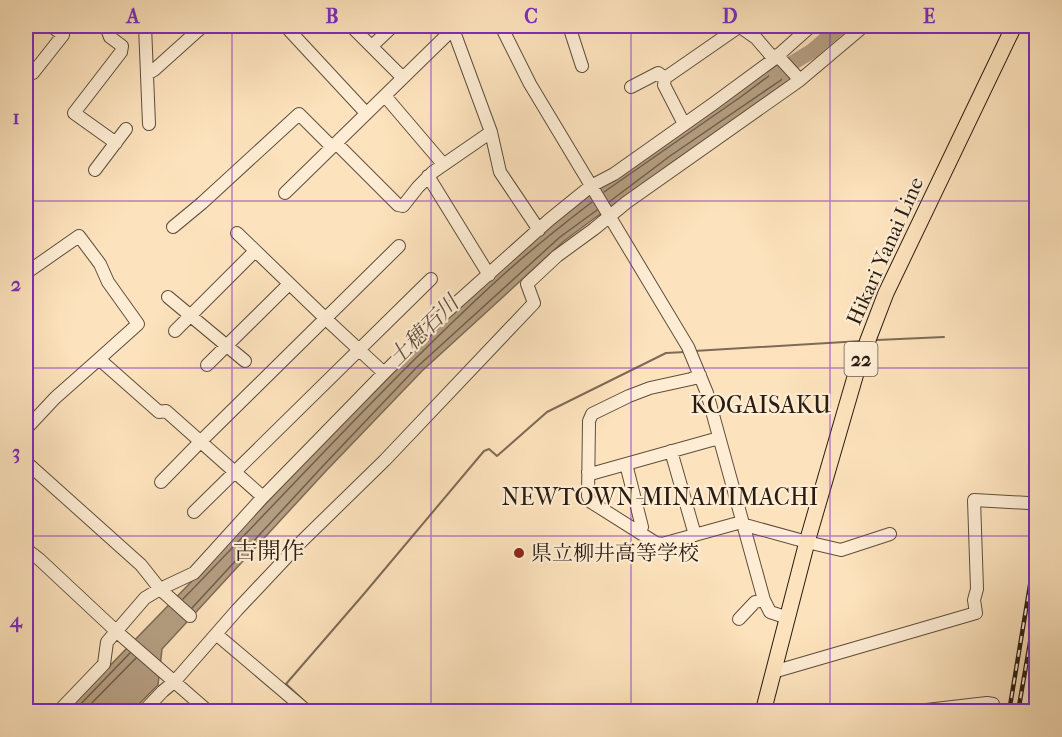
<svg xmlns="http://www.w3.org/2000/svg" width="1062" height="737" viewBox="0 0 1062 737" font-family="'IM FELL French Canon','Noto Serif JP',serif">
<rect width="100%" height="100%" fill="#fde3bd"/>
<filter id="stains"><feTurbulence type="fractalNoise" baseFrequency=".00333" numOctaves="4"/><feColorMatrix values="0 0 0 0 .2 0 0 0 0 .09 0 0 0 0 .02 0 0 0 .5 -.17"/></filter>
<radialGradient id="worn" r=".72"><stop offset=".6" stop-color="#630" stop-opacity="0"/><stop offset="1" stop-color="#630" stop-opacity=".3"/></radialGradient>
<path fill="#b59f83" stroke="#7d6b56" stroke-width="1.5" d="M776,62l17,17 -119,82 -55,41 -23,15 -32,24 -142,130 -97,101 -163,177 -4,36 -26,26 -67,1 126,-130 136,-143 116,-116 98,-89 63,-50z"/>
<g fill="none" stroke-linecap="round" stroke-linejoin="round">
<path stroke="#6f5e4a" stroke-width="1.5" d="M604,192l138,-96 32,-24h3l5,4 -1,4 -111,76 -61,46
M183,599c106,-109 208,-222 321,-325 28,-25 58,-49 88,-72
M192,608l129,-140 96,-101 143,-130 37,-27
M73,712l57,-59
M83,712l53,-54"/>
<path stroke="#7d6b56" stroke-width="2" d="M877,340l67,-3
M694,351l167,-10
M316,712l-30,-28 77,-89 121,-144 5,-2 8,7 50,-44 119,-59 19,-1"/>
<path stroke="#b59f83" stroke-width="15" d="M776,73l36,-22 29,-25"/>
<defs>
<path id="minor" d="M106,26l4,11 12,9 -1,6 -47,61 42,30
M145,26l4,98
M292,26l-4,3 78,84
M351,26l52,52
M501,26l29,58 158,263 19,46 57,207 6,12 18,6
M569,26l13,40
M739,26l17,12 18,21
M372,46l21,-20
M777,55l23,25
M26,68l7,5 30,-38 -12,-9
M147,74l7,-4 49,-44
M631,87l27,-14 7,5
M385,96l58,68
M684,124l-20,-39 1,-7 75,-52
M491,132l9,40 39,58
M336,143l62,62 5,1 15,-19 15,-15 58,-40 -38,-103
M95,170l31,-41
M428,176l61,99
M285,193l168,-164 2,-3
M173,227l29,-24 97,-89 33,33
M237,233l89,86 58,54
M26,273l53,-37 21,28 8,18 30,42 -39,35
M168,297l77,64
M175,331l80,-80
M207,365l82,-81
M700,375l-9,4 -41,9 -21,8 -37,18 -3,7 -1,75 3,6 65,41 6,1 76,-21 69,19 34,8 49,-16
M26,429l29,-31 44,-39 60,53 7,-1 97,86
M671,451l24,84
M26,462l115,103 19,24 30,27
M626,464l16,63 -2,5
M588,472l6,1 125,-35
M161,482l40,-41 198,-195
M194,512l237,-233
M26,549l13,10 77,72 93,81
M739,619l16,-17 9,-2
M216,634l92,78
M773,672l203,-59 -2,-13 3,-11 -3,-89 54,3
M58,712l46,-48 3,-22 38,-44 15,-9 34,-16 69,-76 121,-124 51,-51 114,-102 42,-34 23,-12 99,-70 61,-45 37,-33
M143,712l20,-21 12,-10 62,-71 65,-69 83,-81 149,-157 -7,-19 30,-28 37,-27 33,-27 173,-122 64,-54
M909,712l78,-9 6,1v8
M1026,712l10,-65"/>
<path id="major" d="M763,712l44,-170 50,-172 11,-30 18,-47 128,-267"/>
</defs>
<use href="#minor" stroke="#5e4e3d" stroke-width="14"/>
<use href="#major" stroke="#291c12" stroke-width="17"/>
<use href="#minor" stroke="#feedd4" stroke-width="12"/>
<use href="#major" stroke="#fde3bd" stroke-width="15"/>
<defs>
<path id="rail" d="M1009,712l27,-163
M1018,712l18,-104"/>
</defs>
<use href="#rail" stroke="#291c12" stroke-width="4.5"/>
<use href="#rail" stroke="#feedd4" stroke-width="2" stroke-dasharray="7" stroke-linecap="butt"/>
</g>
<path fill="none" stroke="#7b2cbf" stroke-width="1.5" stroke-opacity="0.55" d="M232,26v686M431,26v686M631,26v686M830,26v686M26,201h1010M26,368h1010M26,536h1010"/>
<circle fill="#8f2418" stroke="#feedd4" stroke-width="2" cx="519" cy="553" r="6"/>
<g text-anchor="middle" stroke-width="4.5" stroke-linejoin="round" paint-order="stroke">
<rect fill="#feedd4" stroke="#695b4c" stroke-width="1.5" x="844.5" y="342" width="33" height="34" rx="4.5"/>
<g font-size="20" font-weight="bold" fill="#291c12">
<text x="861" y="366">22</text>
</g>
<g font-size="21" fill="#291c12" stroke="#feedd4">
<text transform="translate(885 251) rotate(-66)" y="7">Hikari Yanai Line</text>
</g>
<g font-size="21" fill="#291c12" stroke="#feedd4" text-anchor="start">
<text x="531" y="560">県立柳井高等学校</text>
</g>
<g font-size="22" font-style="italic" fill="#61503f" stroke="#feedd4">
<text transform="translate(423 330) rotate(-45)" y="8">土穂石川</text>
</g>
<g font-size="24" fill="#291c12" stroke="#feedd4">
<text x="761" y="413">KOGAISAKU</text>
<text x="660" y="505">NEWTOWN-MINAMIMACHI</text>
<text x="269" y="559">古開作</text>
</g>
</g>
<rect width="1062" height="737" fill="none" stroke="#fde3bd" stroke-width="66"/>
<rect x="33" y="33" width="996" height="671" fill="none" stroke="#7b2cbf" stroke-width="2"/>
<g font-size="20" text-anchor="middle" font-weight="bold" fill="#7b2cbf">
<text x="133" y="23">A</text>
<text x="332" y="23">B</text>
<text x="531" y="23">C</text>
<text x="730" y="23">D</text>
<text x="929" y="23">E</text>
<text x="16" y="124">1</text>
<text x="16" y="291">2</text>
<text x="16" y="459">3</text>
<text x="16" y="627">4</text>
</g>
<rect width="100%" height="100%" filter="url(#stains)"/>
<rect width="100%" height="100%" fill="url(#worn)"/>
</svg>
